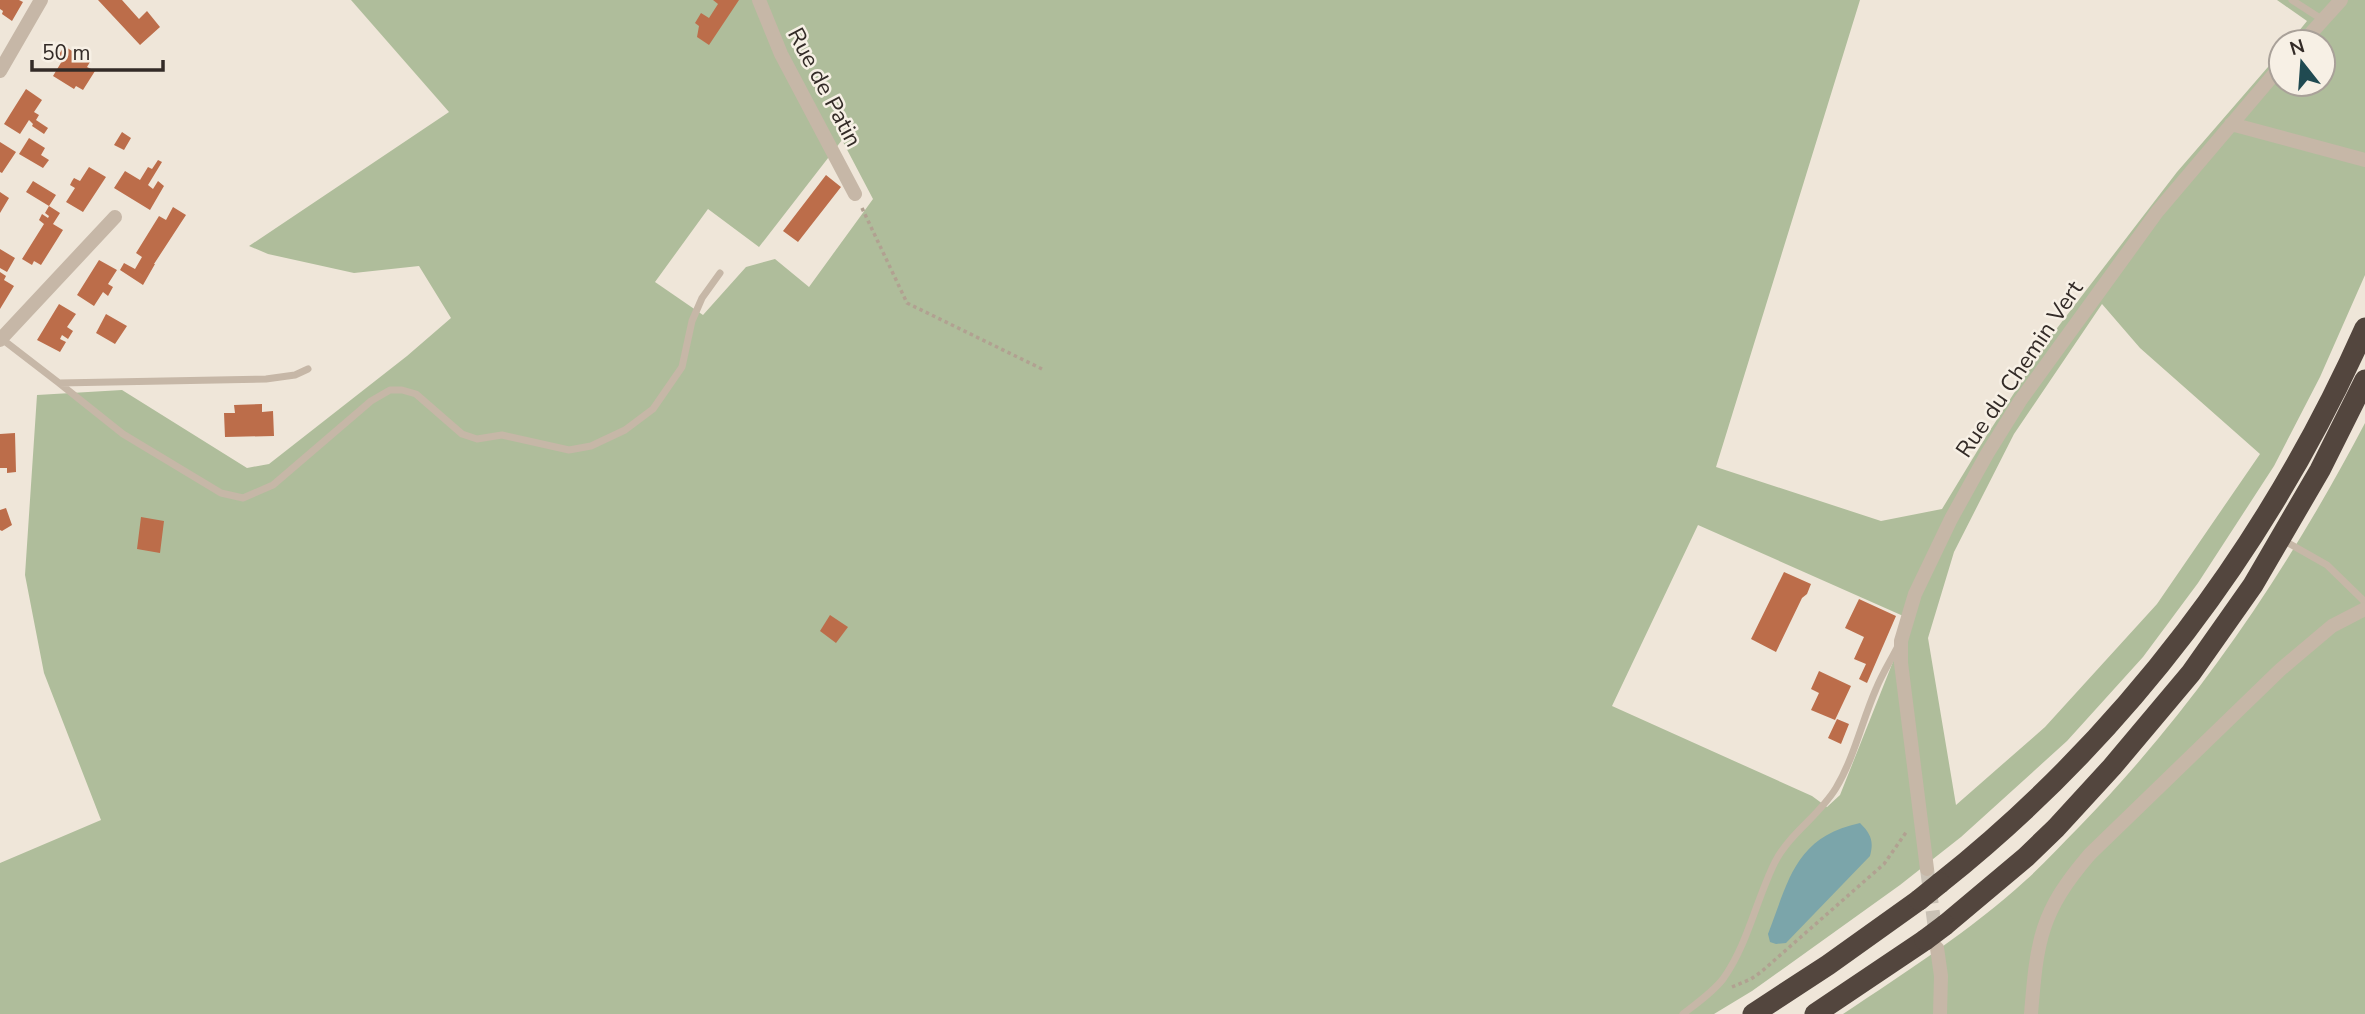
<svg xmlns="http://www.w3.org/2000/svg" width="2365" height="1014" viewBox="0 0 2365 1014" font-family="'Nunito Sans',sans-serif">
<rect width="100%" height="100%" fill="#efe6d9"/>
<path fill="#afbd9b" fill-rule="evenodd" d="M351,0h1509l-144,467 165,54 61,-12 45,-74 64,-99 126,-164 104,-120v32h42v-42h-33l17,-21 -30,-21h88v275l-45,102 -46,89 -76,117 -55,74 -76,84 -106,96 -61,48 -148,106 -38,23h-1714v-151l101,-43 -57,-147 -19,-98 12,-180 85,-5 125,78 22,-4 138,-108 44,-38 -32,-52 -65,7 -86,-19 -19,-8 200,-134zM842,140l31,59 -64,88 -34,-28 -29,8 -43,48 -48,-33 53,-73 51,38zM2102,304l38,44 120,106 -103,150 -112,123 -89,78 -28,-167 26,-86 60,-118zM1698,525l212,94 -70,176 -13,12 -15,-11 -200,-90z
M2365,423v591h-522c63,-42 127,-83 183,-134 19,-17 35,-35 53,-53 116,-119 209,-257 286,-404z"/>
<path fill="#7ba5aa" d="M1860,823c11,11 14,18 10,33l-84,87 -10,1 -6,-2 -2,-8c21,-54 27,-97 92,-111z"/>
<path fill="#bc6d4a" d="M0,0h19l4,2 -11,19 -10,-7 1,-3 -3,-2z
M98,0h24l17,19 8,-8 13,16 -20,18z
M713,0h26l-30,45 -12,-8 2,-11 -4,-3 6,-10 8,5 9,-14z
M64,46l26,16 -3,5 8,4 -12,19 -7,-4 -2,3 -21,-13 9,-15 -5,-3z
M26,89l16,11 -8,12 5,3 -3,5 12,8 -4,6 -12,-8 1,-2 -4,-4 -9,14 -16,-10z
M122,132l9,6 -7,12 -10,-5z
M29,138l16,10 -4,7 8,5 -6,8 -24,-14z
M0,142l16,10 -14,21 -2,-1z
M158,160l4,2 -14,23 5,4 5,-8 6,5 -14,24 -36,-22 11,-17 15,9 8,-13 4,2z
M89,167l17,10 -23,35 -17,-10 9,-14 -5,-3 2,-4 2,-3 6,3z
M826,175l15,12 -43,55 -15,-11z
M33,181l23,14 -7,11 -23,-14z
M0,192l9,6 -9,15z
M49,206l11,7 -7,11 10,6 -22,35 -7,-4 -2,4 -10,-6 22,-35 -5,-4 3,-6 6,4 1,-2 -4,-3z
M173,207l13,8 -32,49h1l-12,21 -23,-15 4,-7 11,6 7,-12 -6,-4 23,-37 7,4z
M0,249l15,9 -8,14 -7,-4z
M99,260l18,10 -9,14 5,3 -5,9 -5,-4 -9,14 -17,-11z
M0,272l6,4 -2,4 10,6 -14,23z
M59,304l17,10 -9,13 6,4 -5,8 -6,-4 -2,4 6,3 -6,10 -23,-12z
M106,314l21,12 -12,18 -19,-11z
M262,404v8l11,-1 1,25 -49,1 -1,-24h11l-1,-8z
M15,433l1,39 -9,1v-5h-7v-34z
M6,508l6,17 -10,6 -2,-1v-20z
M141,517l23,4 -4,32 -23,-4z
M1784,572l27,12 -4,10 -5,4 -26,54 -25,-13z
M1859,599l37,17 -29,67 -8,-4 7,-15 -12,-5 10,-22 -19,-9z
M830,615l18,12 -12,16 -16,-12z
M1819,671l32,15 -16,34 -24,-10 8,-17 -8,-4z
M1837,719l12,5 -8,20 -13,-6z"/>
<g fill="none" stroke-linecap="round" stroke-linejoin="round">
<path stroke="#c9c1b5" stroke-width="14" stroke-dasharray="14 7" stroke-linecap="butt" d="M1927,869l9,67"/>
<path stroke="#b1a191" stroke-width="3.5" stroke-dasharray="3.5 3.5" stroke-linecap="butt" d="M862,208l45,95 135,66
M1732,987l19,-8 10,-7 123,-108 23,-33"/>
<path stroke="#c6b7a7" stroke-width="7" d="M2292,0l31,20
M2,339l57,44 207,-4 29,-4 13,-6
M59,383l64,51 98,59 22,5 30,-13 98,-84 19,-11h12l14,4 46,40 15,5 25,-4 67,15 22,-4 34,-16 28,-21 29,-42 10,-46 10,-23 18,-25
M2283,540l44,25 38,37
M1683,1014c14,-11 29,-21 40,-35 25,-35 33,-79 52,-117 15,-29 44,-46 61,-74 18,-30 26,-67 40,-99 6,-15 15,-29 22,-43"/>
<path stroke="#c6b7a7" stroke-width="14" d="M759,0l22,54 74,140
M2303,42l38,-42
M0,71l41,-71
M2231,124l134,36
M0,340l115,-123
M1927,869l-26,-206v-22l14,-47 36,-75 36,-65 33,-53 137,-189 124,-146
M1937,948l4,28 -1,38
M2031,1014c6,-74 9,-102 59,-160l191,-185 51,-43 33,-17"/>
<path stroke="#53463e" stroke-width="21" d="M1940,883c185,-147 329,-339 425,-555
M1945,925l81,-68 30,-29 56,-61 79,-94 62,-88 67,-115 45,-90
M1753,1014l75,-49 91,-65
M1815,1014l110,-74"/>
<path stroke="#53463e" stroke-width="21" d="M1919,900l21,-17
M1925,940l20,-15"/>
</g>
<g text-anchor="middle" stroke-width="5" stroke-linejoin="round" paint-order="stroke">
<g font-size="23" fill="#332b27" stroke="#f7f0e5">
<text transform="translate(825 87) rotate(62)" y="8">Rue de Patin</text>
<text transform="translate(2019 369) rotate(-56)" y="8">Rue du Chemin Vert</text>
</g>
</g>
<g transform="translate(2302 63) rotate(343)"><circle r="33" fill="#f7f0e5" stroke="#a9a199" stroke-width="2"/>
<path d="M0-5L12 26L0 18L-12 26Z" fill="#204a51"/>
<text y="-10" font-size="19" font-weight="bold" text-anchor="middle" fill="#332b27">N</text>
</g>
<path d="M32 60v10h131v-10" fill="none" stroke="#332b27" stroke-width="3.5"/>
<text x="42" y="60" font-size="21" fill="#332b27" stroke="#f7f0e5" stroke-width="5" paint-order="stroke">50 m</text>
</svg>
